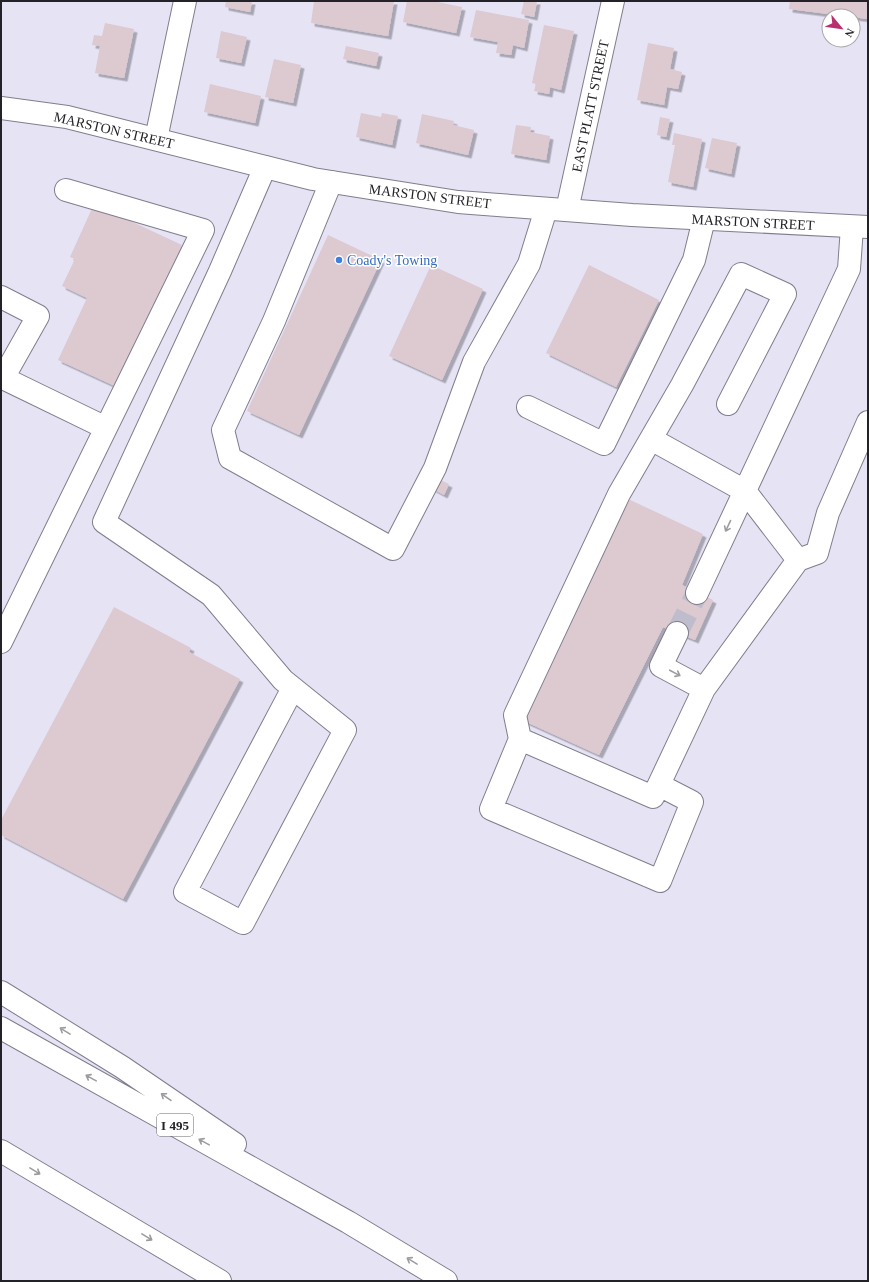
<svg xmlns="http://www.w3.org/2000/svg" width="869" height="1282" viewBox="0 0 869 1282" font-family="Georgia,serif">
<defs>
<filter id="shadow"><feDropShadow dx="3.5" dy="3.5" stdDeviation="0" flood-color="#0004"/></filter>
</defs>
<rect width="100%" height="100%" fill="#e6e3f5"/>
<path fill="#ddc9d0" filter="url(#shadow)" d="M226,1h26l-2,11 -25,-5z
M314,1h80l-6,35 -77,-13z
M407,1h26l29,6 -6,26 -53,-11z
M524,1h13l-3,16 -13,-3z
M790,1h78v18l-79,-10z
M476,10l53,10 -5,28 -11,-3 -2,10 -15,-2 2,-11 -28,-5z
M105,23l29,6 -10,49 -29,-5 5,-27 -8,-1 2,-10 8,1z
M544,25l30,6 -13,59 -11,-3 -1,7 -15,-3 2,-7 -4,-1z
M221,31l26,6 -6,26 -25,-5z
M648,43l26,5 -4,21 12,3 -4,17 -11,-2 -3,18 -27,-5z
M346,46l33,7 -3,13 -33,-7z
M274,59l27,6 -8,38 -28,-6z
M210,84l51,12 -6,27 -51,-11z
M361,113l20,4 1,-4 16,3 -6,29 -36,-8z
M422,114l32,7 -1,4 21,5 -6,25 -52,-12z
M660,117l10,2 -4,18 -9,-2z
M516,125l15,2 -1,5 20,4 -4,24 -35,-6z
M674,133l28,6 -9,48 -25,-5 7,-37h-3z
M712,138l25,5 -6,31 -26,-6z
M94,204l88,41 -65,142 -59,-27 29,-62 -25,-12 13,-27 -5,-2z
M328,235l53,25 -82,175 -52,-24z
M431,265l52,24 -41,91 -53,-24z
M589,265l70,35 -43,87 -70,-34z
M436,478l13,6 -5,11 -13,-7z
M626,498l77,36 -21,51 31,15 -18,40 -32,-13 -64,128 -75,-34z
M114,607l77,41 -2,4 51,27 -117,220 -122,-64v-15z"/>
<g fill="none" stroke-linecap="round" stroke-linejoin="round">
<path stroke="#bfbccc" stroke-width="22" stroke-dasharray="22 11" stroke-linecap="butt" d="M677,633l20,-40"/>
<defs>
<path id="minor" d="M156,139l29,-138
M265,167l-45,104 -116,251 107,73 72,85 62,50 -102,193 -58,-31 108,-204
M331,182l-57,139 -51,109 7,28 163,91 42,-81 39,-106 55,-98 17,-55
M567,210l46,-209
M1,297l37,19 -35,62 103,50
M728,404l57,-110 -44,-20 -59,111 -63,109 -104,221 5,24 133,58 51,-108 94,-129
M528,407l76,37 90,-184 10,-41
M651,439l94,52 53,69 19,-7 11,-40 40,-91
M697,593l152,-324 3,-42
M677,633l-16,33 43,23
M1,642l202,-412 -137,-40
M520,739l-29,70 169,72 32,-79 -33,-17"/>
<path id="major" d="M1,108l66,9 246,62 145,23 174,13 236,12"/>
<path id="highway" d="M1,992l121,75 113,77
M1,1028l347,194 98,59
M1,1151l219,130"/>
</defs>
<use href="#minor" stroke="#807d8d" stroke-width="24"/>
<use href="#major" stroke="#807d8d" stroke-width="24"/>
<use href="#highway" stroke="#807d8d" stroke-width="24"/>
<use href="#minor" stroke="#fff" stroke-width="22"/>
<use href="#major" stroke="#fff" stroke-width="22"/>
<use href="#highway" stroke="#fff" stroke-width="22"/>
</g>
<defs><path id="oneway-shaft" d="M-6 0H5M1.5-3L5.5 0L1.5 3" fill="none" stroke-width="1.6" stroke-linecap="round" stroke-linejoin="round"/></defs>
<g stroke="#9c9c9f">
<use href="#oneway-shaft" transform="translate(728 526) rotate(115)"/>
<use href="#oneway-shaft" transform="translate(675 673) rotate(28)"/>
<use href="#oneway-shaft" transform="translate(65 1031) rotate(-148)"/>
<use href="#oneway-shaft" transform="translate(91 1078) rotate(-151)"/>
<use href="#oneway-shaft" transform="translate(166 1097) rotate(-145)"/>
<use href="#oneway-shaft" transform="translate(204 1142) rotate(-151)"/>
<use href="#oneway-shaft" transform="translate(35 1171) rotate(31)"/>
<use href="#oneway-shaft" transform="translate(147 1237) rotate(31)"/>
<use href="#oneway-shaft" transform="translate(412 1261) rotate(-149)"/>
</g>
<circle fill="#3f7fe0" stroke="#fff" stroke-width="1.5" cx="339" cy="260" r="4"/>
<g text-anchor="middle" stroke-width="3" stroke-linejoin="round" paint-order="stroke">
<rect fill="#fff" stroke="#666469" stroke-width="1" x="157" y="1114" width="36" height="22" rx="3"/>
<g font-size="13" font-weight="bold" fill="#242229">
<text x="175" y="1130">I 495</text>
</g>
<g font-size="14" fill="#242229" stroke="#fff">
<text transform="translate(590 106) rotate(-78)" y="5">EAST PLATT STREET</text>
<text transform="translate(114 130) rotate(13)" y="5">MARSTON STREET</text>
<text transform="translate(430 196) rotate(7)" y="5">MARSTON STREET</text>
<text transform="translate(753 222) rotate(3)" y="5">MARSTON STREET</text>
</g>
<g font-size="14" fill="#366cbe" stroke="#fff" text-anchor="start">
<text x="347" y="265">Coady's Towing</text>
</g>
</g>
<rect width="869" height="1282" fill="none" stroke="#242229" stroke-width="4"/>
<g transform="translate(841 28) rotate(119)"><circle r="19" fill="#ffffff" stroke="#a7a7a9"/>
<path d="M0-3L7 15L0 10L-7 15Z" fill="#b9306f"/>
<text y="-6" font-size="11" font-weight="bold" text-anchor="middle" fill="#242229">N</text>
</g>
</svg>
